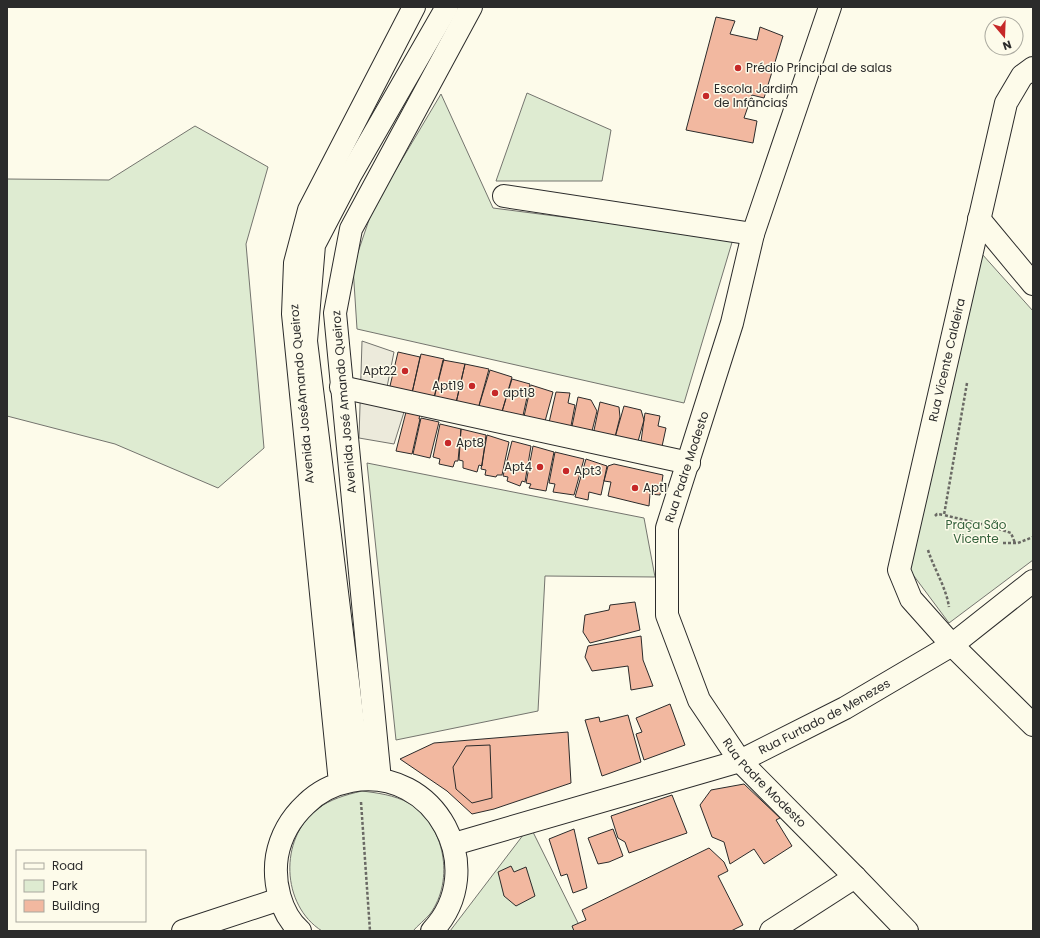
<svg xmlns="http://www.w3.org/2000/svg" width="1040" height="938" viewBox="0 0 1040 938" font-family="Poppins,sans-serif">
<rect width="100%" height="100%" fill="#fdfbea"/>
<path fill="#deebd1" stroke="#74746e" d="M527,93l84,37 -9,51h-106z
M441,94l52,114 240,31 -49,164 -327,-74 -4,-62 20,-59z
M195,126l73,41 -22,77 18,204 -46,40 -103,-44 -108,-28v-237l102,1z
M982,254l51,57v249l-84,63 -41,-55z
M367,463l277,55 11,59 -110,-1 -7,135 -142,29z
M362,791c16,2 32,4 47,12 36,22 46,77 21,111 -5,6 -12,11 -17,17h-91c-41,-26 -43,-92 -5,-122 14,-10 28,-14 45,-18z
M530,826l52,105h-132z"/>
<path fill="#eceadb" stroke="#74746e" d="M362,341l32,11 -9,45 19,15 -10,32 -35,-6z"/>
<path fill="#f2b8a0" stroke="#2b2b2b" d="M716,17l19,4 -5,13 27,6 3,-13 23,9 -19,62 -12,-3 -8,23 13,3 -4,22 -67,-13z
M398,352l22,5 -8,36 -20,-4 -2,-3z
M421,354l23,5 -10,39 -22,-5z
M443,360l22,4 -9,39 -22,-5z
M465,364l24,5 -11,40 -22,-6z
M490,370l22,7 -11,38 -23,-6z
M512,379l18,5 -8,36 -21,-5z
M531,385l22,7 -9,33 -21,-4z
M556,392l14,1 -2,10 7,2 -5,26 -22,-4z
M578,397l13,3 6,11 -6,24 -20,-4z
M600,402l19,5 1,10 -6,24 -21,-6z
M624,406l17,4 3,10 -7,25 -23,-4z
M406,412l14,2 -1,5h1l-8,35 -16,-3z
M645,413l15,3 -2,10 8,2 -5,23 -21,-3z
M421,418l18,4 -9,36 -17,-4z
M440,424l21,5 -3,32h-3l-2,6 -14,-3 1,-5 -7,-2z
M461,429l25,6 -4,31 -3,-1 -2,7 -14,-4v-7l-4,-1z
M487,435l22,7 -7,33h-5l-1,2 -11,-2 1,-5 -5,-1z
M512,441l19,5 -6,36 -3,-1 -2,5 -13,-5 1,-4 -5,-1z
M533,446l21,6 -8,39 -17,-3 2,-4 -5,-1z
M555,452l29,7 -10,36 -21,-3 2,-8 -6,-1z
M586,459l21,7 -6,29 -12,-3 -1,8 -13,-3z
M614,464l49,11 -3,20 -10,-1 -1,12 -41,-10 3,-14 -7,-1 4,-15z
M635,602l5,28 -50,13 -7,-11 2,-17 24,-5 1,-5z
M641,636l2,24 10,26 -22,4 -3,-24 -36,5 -7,-14 3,-11z
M670,704l15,41 -41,15 -8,-26 6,-2 -6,-14z
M628,715l13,47 -39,14 -17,-56 14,-3 1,5z
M568,732l3,51 -77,26 -22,5 -25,-23 -47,-32 34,-16z
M490,745l2,53 -20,5 -16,-14 -3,-22 13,-21z
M744,784l36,34 -4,2 16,26 -28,18 -10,-15 -24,15 -6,-22 -12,-5 -12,-32 11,-15z
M672,795l15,38 -58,20 -4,-11 -7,-4 -7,-22z
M574,829l13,59 -14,5 -6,-19 -6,2 -12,-37z
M613,829l10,27 -14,6 -11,2 -10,-26z
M709,848l15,14 4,9 -10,5 25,49 -12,6h-157l-2,-5 14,-6 -4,-10z
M511,866l3,6 12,-5 9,29 -19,10 -12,-10 -6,-24z"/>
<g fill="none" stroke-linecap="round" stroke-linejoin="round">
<defs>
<g id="minor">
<path id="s1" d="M830,7l-77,227 -21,89 -65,205v87l32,85 41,61 115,116 52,54"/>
<path d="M1033,68l-11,8 -16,27 -107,467 12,29 41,46 81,80"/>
<path d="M504,196l249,38"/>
<path d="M979,219l54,65"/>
<path d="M341,387l348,76"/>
<path d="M360,779l-54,-438 8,-96 37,-71 96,-167"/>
<path id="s2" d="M454,844l286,-83 105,-53 107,-63 81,-64"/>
<path d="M771,931l84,-54"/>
</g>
<path id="major" d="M380,780l-45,-467 16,-84 120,-222
M340,783l-47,-469 2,-51 14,-53 105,-203
M183,931l97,-32
M300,931c-20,-18 -27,-50 -23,-75 4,-22 14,-38 29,-52 12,-12 29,-20 45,-23 84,-16 140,88 81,150"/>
</defs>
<use href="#minor" stroke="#2b2b2b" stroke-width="24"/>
<use href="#major" stroke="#2b2b2b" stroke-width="24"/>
<path stroke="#6a6964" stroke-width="2.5" stroke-dasharray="3 2" stroke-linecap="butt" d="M967,383l-23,132 49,12 18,6 4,10
M935,516l2,-2 7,1
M1003,543h15l15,-6
M928,550c6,19 18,37 21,57
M361,802l9,129"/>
<use href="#minor" stroke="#fdfbea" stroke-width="22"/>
<use href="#major" stroke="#fdfbea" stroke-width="22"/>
</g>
<g fill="#c62828" stroke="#fdfbea" stroke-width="1.5">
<circle cx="738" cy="68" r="4"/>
<circle cx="706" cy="96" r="4"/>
<circle cx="405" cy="371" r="4"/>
<circle cx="472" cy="386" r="4"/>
<circle cx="495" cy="393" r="4"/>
<circle cx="448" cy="443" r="4"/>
<circle cx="540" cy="467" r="4"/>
<circle cx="566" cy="471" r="4"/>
<circle cx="635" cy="488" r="4"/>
</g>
<g text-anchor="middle" stroke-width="3" stroke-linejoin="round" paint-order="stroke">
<g font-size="12" fill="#2b2b2b" stroke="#fdfbea" text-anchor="start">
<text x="746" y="72">Prédio Principal de salas</text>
<text x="714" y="93">Escola Jardim<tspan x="714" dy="14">de Infâncias</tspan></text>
<text x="397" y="375" text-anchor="end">Apt22</text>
<text x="464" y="390" text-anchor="end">Apt19</text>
<text x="503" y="397">apt18</text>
<text x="456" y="447">Apt8</text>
<text x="532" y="471" text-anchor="end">Apt4</text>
<text x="574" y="475">Apt3</text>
<text x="643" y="492">Apt1</text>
</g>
<g font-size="12" fill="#2b2b2b" stroke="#fdfbea">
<text transform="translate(947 360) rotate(-77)" y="4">Rua Vicente Caldeira</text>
<text transform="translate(302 394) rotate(-95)" y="4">Avenida JoséAmando Queiroz</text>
<text transform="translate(344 402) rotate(-95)" y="4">Avenida José Amando Queiroz</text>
<text transform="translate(687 467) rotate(-72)" y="4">Rua Padre Modesto</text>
<text dy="4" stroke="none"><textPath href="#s2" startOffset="393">Rua Furtado de Menezes</textPath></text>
<text dy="4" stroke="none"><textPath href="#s1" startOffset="830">Rua Padre Modesto</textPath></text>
</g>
<g font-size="12" fill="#34623c" stroke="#fdfbea">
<text x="976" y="529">Praça São<tspan x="976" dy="14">Vicente</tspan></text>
</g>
</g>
<rect width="1040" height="938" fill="none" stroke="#2b2b2b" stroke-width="16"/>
<rect x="16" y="850" width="130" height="72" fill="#fdfbea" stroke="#a9a89e"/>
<rect x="24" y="863" width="20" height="6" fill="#fdfbea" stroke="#a9a89e"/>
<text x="52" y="870" font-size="12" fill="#2b2b2b">Road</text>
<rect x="24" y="880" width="20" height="12" fill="#deebd1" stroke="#a9a89e"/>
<text x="52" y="890" font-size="12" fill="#2b2b2b">Park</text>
<rect x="24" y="900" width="20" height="12" fill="#f2b8a0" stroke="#a9a89e"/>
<text x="52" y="910" font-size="12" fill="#2b2b2b">Building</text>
<g transform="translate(1004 36) rotate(161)"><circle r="19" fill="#fdfbea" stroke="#a9a89e"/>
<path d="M0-3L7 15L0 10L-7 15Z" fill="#c62828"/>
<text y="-6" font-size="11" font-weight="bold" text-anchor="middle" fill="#2b2b2b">N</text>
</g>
</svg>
